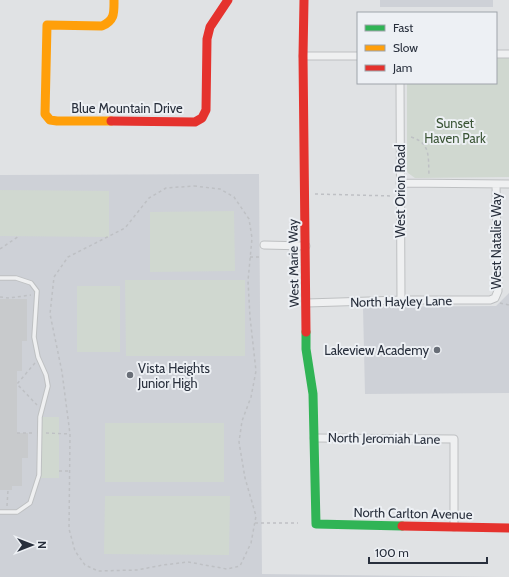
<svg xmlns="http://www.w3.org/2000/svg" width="509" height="577" viewBox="0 0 509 577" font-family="Cabin,sans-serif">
<rect width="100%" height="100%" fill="#e0e2e4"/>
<path fill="#ced1d7" d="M380,0h113v7h-113z
M259,174l3,400 235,3h-497v-402z
M509,293v100l-144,1 -2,-87 133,-1z"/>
<path fill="#d0d8d0" d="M496,58h13v119l-94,1 -7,-5 -1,-2v-88h89z
M0,190l109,1v46l-109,-1z
M234,211l1,60 -85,1v-60z
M125,280h120v76h-119z
M77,286h43v66h-43z
M40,417h19v61h-19z
M105,423h119v59h-119z
M105,496h125l-1,59 -125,-1z"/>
<path fill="#c8cacc" d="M0,299h27v42h-5v30h-5v62h11v25h-6v28h-10v4h-12z"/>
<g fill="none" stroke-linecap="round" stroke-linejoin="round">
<defs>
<path id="lane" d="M0,278h16l15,5 6,8 -3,46 4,20 8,18 2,11 -8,31 -1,58 -9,28 -13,9h-17"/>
<path id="street" d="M496,54h13
M303,56h55
M400,83l1,217
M400,183l109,1
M264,245l42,1
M307,303l94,-3h89l5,-2 3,-7 -2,-107
M314,438l140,1v88"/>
</defs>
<use href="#lane" stroke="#bec0c2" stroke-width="5.5"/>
<use href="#street" stroke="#bec0c2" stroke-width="9"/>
<path stroke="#bec0c4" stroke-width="1.5" stroke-dasharray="3 3" stroke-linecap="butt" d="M411,137c20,6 17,20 18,37
M194,186l26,3 14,8 15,22 3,19 -4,43 2,36 6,54 -5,26 -9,24 -3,21 6,36 11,38 -5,27 -11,23 -13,3 -39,-7 -25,3 -26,5 -39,1 -13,-6 -10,-14 -6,-22 1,-95 -8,-62 -12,-58 4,-37 14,-20 57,-29 24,-30 17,-10z
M315,194l78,2
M0,249l19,-13
M250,257h9v-3
M0,297l9,1 22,-3
M500,303l9,2
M35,363l-18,21 20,21
M17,433h15
M46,433l24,1
M59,471h11
M7,506l1,-16
M255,523h43"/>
<use href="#lane" stroke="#eff0f1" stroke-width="3.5"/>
<use href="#street" stroke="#eff0f1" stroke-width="7"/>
<path stroke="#30b455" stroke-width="9" d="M306,332v17l7,45 3,130 86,2"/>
<path stroke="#ff9f0a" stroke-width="9" d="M111,121h-54l-7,-1 -5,-6 2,-89 55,1c13,-6 12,-13 12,-26"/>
<path stroke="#e5322d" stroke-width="9" d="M304,0l-1,56 3,276
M111,121l84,1 7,-4 4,-8 1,-71 3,-12 18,-27
M402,526l107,2"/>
</g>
<g fill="#686e77" stroke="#edf0f4" stroke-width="1.5">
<circle cx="437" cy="350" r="4"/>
<circle cx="130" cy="375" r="4"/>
</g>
<g text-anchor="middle" stroke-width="4" stroke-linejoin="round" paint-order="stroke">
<g font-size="13" fill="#282f3c" stroke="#edf0f4">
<text x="127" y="113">Blue Mountain Drive</text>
<text transform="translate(400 191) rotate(-90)" y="5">West Orion Road</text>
<text transform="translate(496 241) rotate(-90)" y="5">West Natalie Way</text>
<text transform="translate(293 263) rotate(-91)" y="5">West Marie Way</text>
<text transform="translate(401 301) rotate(-1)" y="5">North Hayley Lane</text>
<text transform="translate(384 438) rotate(1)" y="5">North Jeromiah Lane</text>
<text transform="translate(413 513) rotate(1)" y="5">North Carlton Avenue</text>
</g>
<g font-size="13" fill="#3c5637" stroke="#edf0f4">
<text x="455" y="128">Sunset<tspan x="455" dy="15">Haven Park</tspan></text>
</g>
<g font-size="13" fill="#282f3c" stroke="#edf0f4" text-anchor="end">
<text x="429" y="355">Lakeview Academy</text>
<text x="138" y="373" text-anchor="start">Vista Heights<tspan x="138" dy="15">Junior High</tspan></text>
</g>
</g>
<rect x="357" y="12" width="140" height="72" fill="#edf0f4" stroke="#9ea3aa"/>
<rect x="365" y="25" width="20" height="6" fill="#30b455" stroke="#9ea3aa"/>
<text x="393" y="32" font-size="12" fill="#282f3c">Fast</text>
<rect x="365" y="45" width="20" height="6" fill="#ff9f0a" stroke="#9ea3aa"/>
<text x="393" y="52" font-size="12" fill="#282f3c">Slow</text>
<rect x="365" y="65" width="20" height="6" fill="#e5322d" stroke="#9ea3aa"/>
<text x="393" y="72" font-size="12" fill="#282f3c">Jam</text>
<g transform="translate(32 545) rotate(90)" stroke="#edf0f4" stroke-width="3" paint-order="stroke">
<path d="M0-3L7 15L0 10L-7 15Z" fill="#282f3c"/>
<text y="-6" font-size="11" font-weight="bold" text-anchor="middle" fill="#282f3c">N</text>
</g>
<path d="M369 557v6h118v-6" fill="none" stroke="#282f3c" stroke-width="2"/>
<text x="375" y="557" font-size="12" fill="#282f3c" stroke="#edf0f4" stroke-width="3" paint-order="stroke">100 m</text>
</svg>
